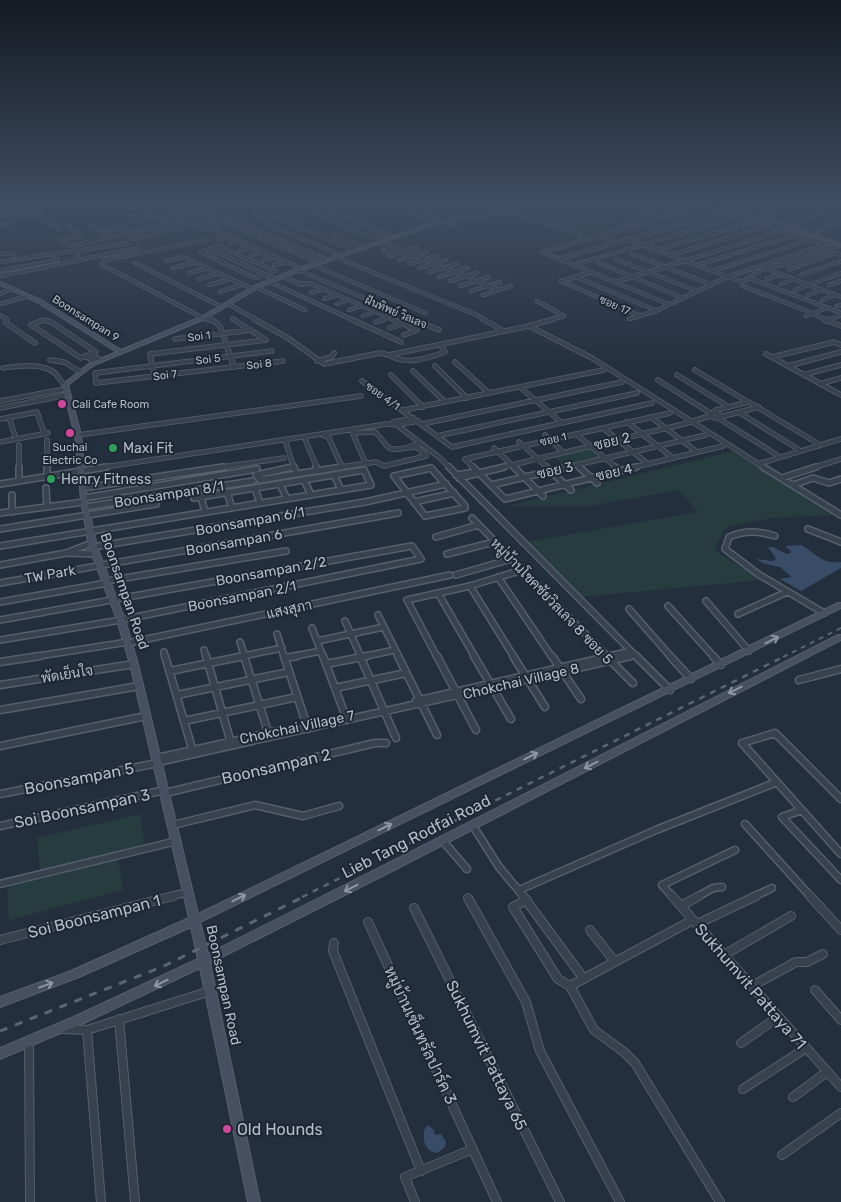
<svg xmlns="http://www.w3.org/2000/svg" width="841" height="1202" viewBox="0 0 841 1202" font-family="Rubik,Sarabun,sans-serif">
<rect width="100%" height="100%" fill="#242f3e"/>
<path fill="#263c3f" d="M454,203h60l-5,4 -7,-2 -12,5 -35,2 -4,2 -6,-4z
M599,203l25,8 25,-6 6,3 -23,5 -43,21 -42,-15c18,-5 36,-7 52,-16z
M590,448l12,10 -37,9 -12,-11z
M734,451l100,64 -62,3 -46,9 -12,23 47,30 -180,17 -55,-55 172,-30 -20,-22 -88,16h-82z
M140,814l5,32 -105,25 -3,-33z
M118,858l5,32 -114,30 -2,-34z"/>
<path fill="#394c67" d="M801,545c14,8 22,20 40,17v6l-40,23 -21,-12 12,-2 -12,-10 -15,-3 -9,-5 18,2 2,-3 -8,-11h5l14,7 5,-2 -7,-6z
M428,1125l6,5 1,5 6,-1 5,8 -1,5 -8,6c-13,-2 -14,-12 -13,-23z"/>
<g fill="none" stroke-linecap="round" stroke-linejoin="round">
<defs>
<path id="street-far4" d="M116,203l59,20
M145,203l44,16
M160,203l28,10
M187,203l16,6
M241,203l2,2 9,-2
M287,203l87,35 14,-4 -79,-31
M390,203l36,15h8
M620,205l8,-2
M718,206l8,-3
M629,207l18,-4
M0,208l92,-3 8,-2
M37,209l11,13 12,7
M252,212l10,7 14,-2 80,34
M206,214l113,49
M0,215h40
M185,215l41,-12
M762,216l33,-13
M129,217l10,1
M227,217l100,43
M186,221l20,9 12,-4 -18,-9
M440,221l49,-6 18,-5 73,25
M443,221l13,6
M134,222l17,-7
M266,224l75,31
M645,224l18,6
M0,225h8
M91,225l19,11
M789,226l52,-20
M213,229l89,40
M618,230l21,-14 45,-11 57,12 84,27
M103,232l20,-5
M152,234l33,-7
M810,234l31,-12
M334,235l30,13
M600,236l15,6
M61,239l14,9 4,12
M131,239l23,-4
M218,239l11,-3
M626,239l116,43 24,-15 16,-2 59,-20
M62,240l19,-5 -13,-9
M381,242l118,48
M229,244l11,-3
M72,246c48,-12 97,-21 144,-35
M210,249l65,30
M240,250l12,-3
M383,250l10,4
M657,250l98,-29
M76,251l52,-8
M201,252l54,26 20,-7
M201,252l18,-6 56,25
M542,252l156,-44
M542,252l126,52
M0,254l12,-1 2,3
M632,254l80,31
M251,255l12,-3
M671,255l97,-29
M389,256l28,-8
M335,257l142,58 8,5
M559,259l164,-46
M615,259l82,32
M263,260l12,-3
M399,260l28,-8
M166,261l17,-4 70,32
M0,262l73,-11
M135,263l87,44
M599,263l84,35
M409,264l27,-8
M274,265l13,-3
M313,265l112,48
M573,265l166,-48
M697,265l99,-30
M173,268l21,-5
M419,268l27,-8
M764,268l77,29
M789,269l47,-16 5,2
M298,270l118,50
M0,271l58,-11 -4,-6
M712,271l98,-31
M429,272l28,-8
M189,273l18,-5
M801,275l40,-14
M0,276l139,-28
M282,276l20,9
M439,277l28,-9
M576,277l79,33
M749,278l92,35
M199,279l20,-6
M767,279l13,-4
M268,281l85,39
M450,281l27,-8
M561,281l79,35
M562,281l29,-9
M820,281l21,-8
M615,282l167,-51
M300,283l12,1 83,36
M781,284l14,-5
M209,285l21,-6
M829,285l12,-4
M460,286l29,-9
M743,286l69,27
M256,287l49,23
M795,290l22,-8
M471,291l29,-9
M220,292l23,-8
M311,293l12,-4
M0,294l13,-6
M483,295l28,-9
M808,295l13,-5
M324,299l12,-4
M822,300l13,-5
M537,301l27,15 -15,4
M0,304l28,-8
M228,304l29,16
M337,304l11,-4
M837,306l4,-1
M349,310l12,-4
M812,314l15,6
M0,315l7,5
M363,316l11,-4
M806,316l21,-8
M205,317l7,3
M202,318l9,2
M203,318l-102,-54 4,-4 105,-21
M233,319l2,1
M629,319l27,-8 71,-34 106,-35
M381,320l7,-2
M828,320l13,-5"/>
<path id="street-far3" d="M6,319v4l29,20
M206,319l8,2 -5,-2
M233,319l33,21
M254,319l34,19 36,26 56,-11 9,2 140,-29 63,32 173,110
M351,319l50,23
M392,319l25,11 -13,5
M413,319l26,11
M483,319l20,12
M824,319l17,7
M43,320l8,2 45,30 -15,6 -50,-33z
M214,321l6,5 14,41
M826,321l5,-2
M376,322l9,-3
M529,326l25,-7
M390,328l12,-4
M175,339l76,-9
M272,351l-177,22 1,10 187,-22
M90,354l11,6
M766,354l75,41
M389,355c17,11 39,3 56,-3l-4,-7
M85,356l11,6
M772,357l62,-15 7,3
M50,360l14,2 17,10
M317,361l14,-4 3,-4
M455,362l34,31
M435,366l32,32
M788,366l53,-14
M3,368c15,-2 38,-6 52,5 4,3 5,9 10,12
M695,370l53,32
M413,371l32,31
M391,375l32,32
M677,375l52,32
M803,375l38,-10
M154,376l-4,-22 116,-14
M658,380l52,33
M362,381l90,66 200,-44
M820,384l21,-6
M520,387l42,36
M0,401l65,-12
M0,408l67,-13
M404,410l200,-40
M715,413l4,1 1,3 -6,1 -5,-3 7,-5 33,-8 68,41
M740,413l58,36
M9,417l7,22
M651,417l46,35
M720,417l39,-10
M718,418l59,37
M0,419l37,-7 7,21
M393,422l47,36 10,10
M393,422l21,-4
M627,422l46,36
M690,422l20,-6
M422,424l200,-42
M603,428l45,36
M352,432l14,32
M353,433l22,-1c13,11 9,21 30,16
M576,434l41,34
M78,435l283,-39
M545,435l18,17
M324,436h4l14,31
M437,436l200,-43
M305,439l12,29
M47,440v28
M285,440l9,28
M0,442l48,-9
M519,442l29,26
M19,445v23
M419,447l-14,1 15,-5
M494,448l21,20
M465,459l9,9
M465,459l205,-46
M758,464l83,-25
M577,465l4,3
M98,468l289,-44 10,1 21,-4
M215,468l69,-10
M288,468l6,-1
M334,468l42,-6 8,4 42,-10 -9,-9
M429,468h2
M499,468l189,-45
M563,468l143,-33
M631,468l92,-22
M812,468l29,-9"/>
<path id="street-far2" d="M19,467v14
M47,467v10
M293,467l-37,8 4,5 36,-6
M294,467l2,7 46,-7
M316,467l2,4
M449,467l188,190
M473,467l32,32 131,-32
M514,467l29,29
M546,467l25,23
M579,467l18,16
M615,467l5,4
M763,467l78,48
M431,468l34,38v2l-40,8 -31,-40z
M81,471l25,-4
M334,475l7,15
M456,475l20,-3
M459,478l45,-11
M782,478l34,-11
M304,480l7,15
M0,484l81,-13
M280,484l7,15
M491,485l77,-18
M793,485l20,-7 16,5 12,-4
M46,488l1,19
M83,488l140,-21
M255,488l5,15
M227,492l5,16
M12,495v17
M201,497l4,15
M84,498l173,-29
M414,502l40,-9
M85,507l168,-26
M0,513l84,-11
M472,518l136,139
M0,529l156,-25
M808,529l33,13
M775,536c-16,-5 -30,-6 -46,1l-4,12 33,25 66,39
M436,537l42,-12
M0,546l371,-61 -7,-15 -170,28
M93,547l272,-45 81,-18
M67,553l28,1
M447,554l47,-12
M0,565l66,-12 26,-10
M456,575l55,-16
M498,577l54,80
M107,581l179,-30
M0,583l398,-70
M470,586l44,71
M438,593l37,64
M706,601l43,50
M0,602l107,-19
M668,606l46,51
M629,609l42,48
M738,614l49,-22
M378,615l21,42
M0,620l412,-74 9,13 -300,61 -121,20
M345,621l16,36
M312,628l11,29
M277,634l7,23
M317,641l67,-14
M240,642l5,15
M128,643l322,-68
M204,650l2,7
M164,652l1,5
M32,657l96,-15
M238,657l44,-9
M290,657l31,-6
M361,657l34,-7
M437,657l-30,-57 63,-14 52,-16
M605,657l26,-6
M625,657l9,-2"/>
<path id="street-far1" d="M165,656l28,96
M206,656l25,87
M244,656l25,79
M284,656l24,73
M323,656l24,64
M360,656l36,82
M398,656l39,79
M437,656l39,74
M474,656l37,63
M513,656l32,51
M552,656l29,43
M606,656l27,27
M636,656l34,34
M670,656l21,23
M713,656l8,9
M285,658l12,-2
M0,662l40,-6
M326,664l41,-8
M170,671l74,-15
M799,680l42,-11
M0,685l134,-21
M335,688l71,-15
M177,695l112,-23
M416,701l195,-45
M0,710l139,-24
M184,721l113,-24
M0,746l146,-30
M157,758l126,-28
M158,762l473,-106
M165,793l210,-50h11
M0,794l158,-31
M841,799l-66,-66 -33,10 99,111
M802,810l-20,7 59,63
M745,824l66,73
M173,825l82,-20 48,11 36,-10
M0,826l165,-36
M473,826l26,41 25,30
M443,841l24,28
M0,884l177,-43
M519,890l137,-60 121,-48
M168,897l20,-5
M673,897l-11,-12 73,-35
M697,897l16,-9 9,-1
M753,897l19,-9"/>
<path id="street" d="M523,896l61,83
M672,896l169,191
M810,896l31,34
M468,898l58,104 14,49 80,151
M527,900l-14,7 45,72 12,7 24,44 30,22 11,11 85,139
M681,906l18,-10
M414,908l146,294
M368,922l129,280
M697,924l59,-28
M590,930l25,32
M0,940l173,-44
M334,943l-1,8 88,220
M724,955l67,-39
M570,986l123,-66
M752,986l44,-24h11l16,-8
M815,990l26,30
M119,1019l16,183
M62,1029l25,1 123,-39
M87,1030l14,172
M29,1042l1,160
M741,1043l37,-26
M743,1089l63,-41
M793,1097l34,-25
M782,1155l59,-42
M415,1202l-10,-25 68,-28"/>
<path id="secondary" d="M428,203h4l-3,9 11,9v2l-140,48 -42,17 -53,31 -111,46 -26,20 13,50 6,65 10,47 28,73 13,44 60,250 640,-311h3v5l-641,314 8,32 177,-89 453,-230h3v5l-449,231 -182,92 50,239h-12l-48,-234 -114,54 -86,37v-11l78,-33 120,-56 -7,-32 -112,50 -79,30v-10l71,-26 118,-53 -59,-254 -13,-44 -28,-73 -8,-47 -6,-65 -13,-50 28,-22 27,-11 -80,-50 -37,-17v-3l41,18 80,50 80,-33 53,-31 42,-17 140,-47 -11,-10z
M700,203h8l50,11 83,30v2l-85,-30z"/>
</defs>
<use href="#street-far4" stroke="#565f6c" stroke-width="4.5"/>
<use href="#street-far3" stroke="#565f6c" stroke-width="5.5"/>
<use href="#street-far2" stroke="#565f6c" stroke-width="8"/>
<use href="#street-far1" stroke="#565f6c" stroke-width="9"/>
<use href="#street" stroke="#565f6c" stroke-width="10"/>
<use href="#secondary" stroke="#565f6c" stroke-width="2"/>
<use href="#street-far4" stroke="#38414e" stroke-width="3"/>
<use href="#street-far3" stroke="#38414e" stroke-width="4"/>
<use href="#street-far2" stroke="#38414e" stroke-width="5"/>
<use href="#street-far1" stroke="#38414e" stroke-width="6"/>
<use href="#street" stroke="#38414e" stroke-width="8"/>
<use href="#secondary" fill="#465061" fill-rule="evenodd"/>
<path stroke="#5a6575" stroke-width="2" stroke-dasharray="5 5" stroke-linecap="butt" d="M783,657l58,-29"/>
<path stroke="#5a6575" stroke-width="2.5" stroke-dasharray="6 6" stroke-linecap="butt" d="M302,897l483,-241"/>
<path stroke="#5a6575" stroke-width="3" stroke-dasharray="8 8" stroke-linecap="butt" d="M0,1031l164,-65 141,-70"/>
</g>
<defs><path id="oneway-shaft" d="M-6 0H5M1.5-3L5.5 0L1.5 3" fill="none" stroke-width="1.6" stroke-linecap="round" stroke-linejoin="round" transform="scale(1.25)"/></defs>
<g stroke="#8e96a5">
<use href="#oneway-shaft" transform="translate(772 640) rotate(-27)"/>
<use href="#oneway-shaft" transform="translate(735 690) rotate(153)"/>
<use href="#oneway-shaft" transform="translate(531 756) rotate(-26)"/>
<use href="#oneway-shaft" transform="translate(591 765) rotate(153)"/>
<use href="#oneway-shaft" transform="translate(385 827) rotate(-26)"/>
<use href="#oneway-shaft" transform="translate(351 888) rotate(153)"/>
<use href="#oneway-shaft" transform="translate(239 898) rotate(-26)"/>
<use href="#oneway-shaft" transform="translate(161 983) rotate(154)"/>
<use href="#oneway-shaft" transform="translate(46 985) rotate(-20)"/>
</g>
<linearGradient id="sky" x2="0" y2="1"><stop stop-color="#141a22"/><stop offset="0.55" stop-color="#3f4d63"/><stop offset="1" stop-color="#3f4d63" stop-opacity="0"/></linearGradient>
<rect width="841" height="371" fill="url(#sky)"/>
<g fill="#d1479c" stroke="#1d2633" stroke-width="2">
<circle cx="62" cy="404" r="5"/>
<circle cx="70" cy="433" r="5"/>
<circle cx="227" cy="1129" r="5"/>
</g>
<g fill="#2e9e5b" stroke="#1d2633" stroke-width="2">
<circle cx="113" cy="448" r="5"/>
<circle cx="51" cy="479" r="5"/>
</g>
<g text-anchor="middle" stroke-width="4" stroke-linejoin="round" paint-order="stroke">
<g font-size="11" fill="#b4bcc9" stroke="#1d2633">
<text transform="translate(615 305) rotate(24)" y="4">ซอย 17</text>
<text transform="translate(396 312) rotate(23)" y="4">ฝันทิพย์ วิลเลจ</text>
<text transform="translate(86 318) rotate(32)" y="4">Boonsampan 9</text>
<text transform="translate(199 336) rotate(-7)" y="4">Soi 1</text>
<text transform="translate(208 359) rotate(-7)" y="4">Soi 5</text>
<text transform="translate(259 364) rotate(-7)" y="4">Soi 8</text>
<text transform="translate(165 375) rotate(-7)" y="4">Soi 7</text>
<text transform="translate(383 396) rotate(36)" y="4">ซอย 4/1</text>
<text transform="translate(553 439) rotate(-13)" y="4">ซอย 1</text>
</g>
<g font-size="11" fill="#b4bcc9" stroke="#1d2633" text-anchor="start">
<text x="72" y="408">Cali Cafe Room</text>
<text x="70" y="451" text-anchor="middle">Suchai<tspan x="70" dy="13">Electric Co</tspan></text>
</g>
<g font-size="14" fill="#b4bcc9" stroke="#1d2633">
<text transform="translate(612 441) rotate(-13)" y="5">ซอย 2</text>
<text transform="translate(555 470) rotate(-13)" y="5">ซอย 3</text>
<text transform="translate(614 472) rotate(-13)" y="5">ซอย 4</text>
<text transform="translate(169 494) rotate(-9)" y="5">Boonsampan 8/1</text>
<text transform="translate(250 521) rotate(-10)" y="5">Boonsampan 6/1</text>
<text transform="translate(234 542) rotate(-10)" y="5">Boonsampan 6</text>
<text transform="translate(271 571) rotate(-10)" y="5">Boonsampan 2/2</text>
<text transform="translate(50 574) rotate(-10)" y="5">TW Park</text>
<text transform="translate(125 591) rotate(71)" y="5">Boonsampan Road</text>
<text transform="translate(242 596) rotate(-11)" y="5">Boonsampan 2/1</text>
<text transform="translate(552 601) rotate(46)" y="5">หมู่บ้านโชคชัยวิลเลจ 8 ซอย 5</text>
<text transform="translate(289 609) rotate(-12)" y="5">แสงสุภา</text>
<text transform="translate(67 674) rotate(-9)" y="5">พัดเย็นใจ</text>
<text transform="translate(521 681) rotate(-13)" y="5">Chokchai Village 8</text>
<text transform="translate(297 727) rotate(-12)" y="5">Chokchai Village 7</text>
<text transform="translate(224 985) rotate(78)" y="5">Boonsampan Road</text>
</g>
<g font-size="14" fill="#b4bcc9" stroke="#1d2633" text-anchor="start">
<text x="123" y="453">Maxi Fit</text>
<text x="61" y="484">Henry Fitness</text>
</g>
<g font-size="16" fill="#b4bcc9" stroke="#1d2633">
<text transform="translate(276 766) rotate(-13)" y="6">Boonsampan 2</text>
<text transform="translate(79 778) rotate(-11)" y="6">Boonsampan 5</text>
<text transform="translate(82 808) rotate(-12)" y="6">Soi Boonsampan 3</text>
<text transform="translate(416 836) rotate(-27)" y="6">Lieb Tang Rodfai Road</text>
<text transform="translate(94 916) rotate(-14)" y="6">Soi Boonsampan 1</text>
<text transform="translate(751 986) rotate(49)" y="6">Sukhumvit Pattaya 71</text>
<text transform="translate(421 1035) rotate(65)" y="6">หมู่บ้านเซ็นทรัลปาร์ค 3</text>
<text transform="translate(487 1055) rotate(64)" y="6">Sukhumvit Pattaya 65</text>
</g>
<g font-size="16" fill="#b4bcc9" stroke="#1d2633" text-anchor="start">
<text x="237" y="1135">Old Hounds</text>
</g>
</g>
</svg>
